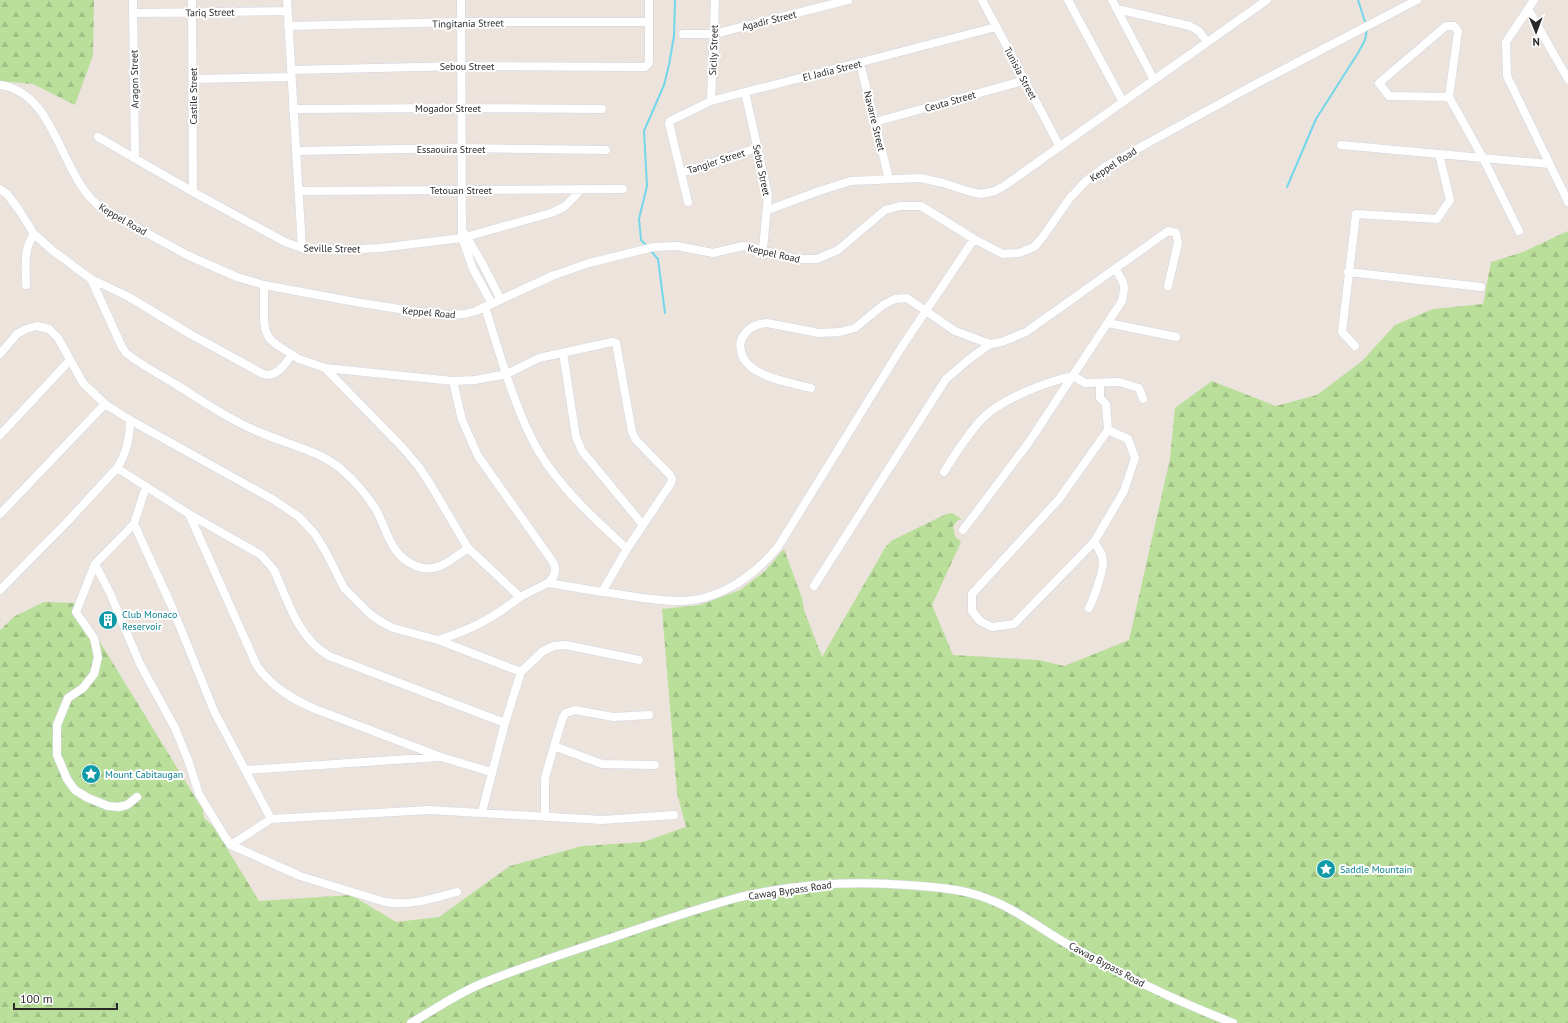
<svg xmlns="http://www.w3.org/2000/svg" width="1568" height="1023" viewBox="0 0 1568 1023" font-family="'PT Sans',sans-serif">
<defs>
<pattern id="forest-firs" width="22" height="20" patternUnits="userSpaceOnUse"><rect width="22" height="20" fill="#badf9a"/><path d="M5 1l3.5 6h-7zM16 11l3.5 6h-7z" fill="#a0bf85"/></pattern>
</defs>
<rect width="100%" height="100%" fill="#ebe3dc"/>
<path fill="url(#forest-firs)" d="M0,0h94l-1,55 -18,50 -42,-21 -33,-3z
M1568,231v792h-1568v-393l15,-14 29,-14 32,1 127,207 1,8 10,9 45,74 92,-6 45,27 43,-5 71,-51 72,-20 61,-4 43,-15 -9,-34 -15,-184 38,-4 40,-15 25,-19 19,-22 18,49 2,12 18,47 63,-109 6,-7 55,-27 6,-1 10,6 -4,1 -5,6 2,10 6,6 -29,63 21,50 86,5 25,6 65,-26 41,-181 5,-51 37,-27 64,25 41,-11 45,-34 33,-36 38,-16 50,-5 8,-42 32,-10z"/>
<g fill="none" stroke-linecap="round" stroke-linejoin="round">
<path stroke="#73d7e9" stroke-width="2" d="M1358,0l8,25
M1287,187l29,-68 42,-66 7,-13 2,-11
M647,246l-6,-6 -2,-21 8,-33 -3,-55 20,-46 5,-20 5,-29 1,-36
M651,251l7,8 7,54"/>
<defs>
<path id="minor" d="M133,0l2,158
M192,0l1,192
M287,0l15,248
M461,0l1,238 11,31 19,35
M982,0l78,147
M1068,0l55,102
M1112,0l42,80
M1534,0l-28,42 1,34 61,126
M1117,9l73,17 9,5 8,11
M1528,9l40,70
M133,13l154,-2
M288,26l173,-4h188
M683,34h31l134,-34
M860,63l29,116
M291,70l171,-4 183,1 4,-4v-63
M193,79l98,-2
M0,85c58,8 59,94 103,124l84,46 50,22 27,8 97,18 64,10 25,2 15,-1 11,-3 76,-35 37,-13 65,-16 23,-1 36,7 30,-7 8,1 46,12h20l21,-9 47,-40 15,-4h21l53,33 29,15 16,-1 15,-6 8,-9 28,-40 16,-17 20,-15 146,-80 165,-86
M745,92l23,103 -5,54
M1449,97l-60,-1 -10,-13 67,-57h8l4,5 -9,66 34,61 36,73
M711,101l4,-101
M293,109l168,-1 141,1
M875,122l151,-42
M98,137l95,55 92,50 17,6 40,2 38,-2 82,-10 89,-25 13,-6 18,-18
M1341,145l208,19
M757,148l-76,25 -12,-50 1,-2 41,-20 285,-74
M296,151l165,-3 145,2
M681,173l7,29
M0,189l7,5 12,16 15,24 18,16 39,29 38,18 61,37 73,40c14,4 21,-9 29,-19
M299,191l324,-2
M768,210l51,-19 32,-10 69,-3 23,5 28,9 10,2 14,-3 9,-5 263,-186
M465,234l17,29 19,37
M1348,272l133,15
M91,279l31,68 4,6c15,12 34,22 51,32 27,17 53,35 82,47 27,12 59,18 82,37 13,11 25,25 34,39 13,22 14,47 41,58 20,9 36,-7 52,-18
M26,285c0,-19 -3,-35 8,-51
M264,285v34l1,10 4,9 8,7 22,14 26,9 128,13 22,-1 32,-6 32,-16 73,-16 4,1 16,89 4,8 34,35 2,4 -1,4 -44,66 -25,43 -54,-9 -28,14
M485,307c15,47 30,104 54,145 23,38 56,67 88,97
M1108,323l68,14
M1355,346l-13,-14 14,-118 81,5 13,-19 -11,-46
M563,353l13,84 6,14 61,74
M0,354l17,-20 9,-5 11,-3 12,3 9,9 25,45 22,21 25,16 144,80 25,17 16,17 12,20 17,34 26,26 10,7 13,7 45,12 83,32
M325,368l78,80 16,19 13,20 36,61 52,49c-27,21 -49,33 -82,43
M453,381l9,39 16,36 75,106c4,8 2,15 -5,21
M811,388c-22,-6 -65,-11 -70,-37 -1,-4 -1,-9 1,-13 5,-10 14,-14 25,-15l52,10 21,-1 15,-4 28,-23 12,-6 12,-1 48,33 35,13
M0,435l70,-75
M117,468l72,46 68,152c15,21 35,33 58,43l126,48 50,15
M944,472c11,-18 23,-37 38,-53 19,-20 64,-37 91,-43l12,7 34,-1 20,6 4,11
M0,514l105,-110
M189,514l72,41 13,15c14,31 24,68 55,86l176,67
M134,524l38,83 42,104 57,108
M963,530l66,-88 93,-141c4,-16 2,-19 -7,-32
M1094,542l-80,82 -22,3 -12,-6 -8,-10v-17l87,-95 49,-69 -2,-26 -6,-6v-15
M95,564l15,29 30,71 35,64 13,32 11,34 26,43 6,8 69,31 85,26c27,4 46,-3 72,-10
M814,586l132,-207 22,-19 22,-16 12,-2 24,-10 142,-101 8,2 2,10 -10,43
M0,590l67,-68 50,-54c10,-15 13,-30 13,-48
M602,592c25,3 51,9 77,9 40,0 75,-25 99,-54l123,-199 73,-109
M1089,608c5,-10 14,-36 14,-46 0,-8 -5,-14 -9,-20l30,-51 11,-33 -7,-19 -20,-9
M554,746l48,18 53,1
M246,770l193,-13
M137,797l-10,8 -8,2 -11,-1 -20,-8 -13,-8 -8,-11 -10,-24v-30l11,-27 15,-10 11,-14 4,-17 -4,-19 -18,-26 19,-48 39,-40 12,-38
M482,812l23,-89 16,-51 22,-21 11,-5 12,-1 73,15
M545,817v-39l9,-32 9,-29 3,-4 9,-3 38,7 36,-2
M231,845l40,-26 158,-9 173,10 72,-5
M411,1023c21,-12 43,-27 65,-37 49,-21 100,-36 150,-53 38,-13 76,-26 114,-36 55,-13 111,-16 167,-12 23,2 47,3 70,10 35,11 55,28 85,46 55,32 112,59 171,82"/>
</defs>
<use href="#minor" stroke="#d1d6e2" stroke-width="9"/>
<use href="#minor" stroke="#fff" stroke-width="8"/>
</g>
<defs>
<symbol id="building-disc" viewBox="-11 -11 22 22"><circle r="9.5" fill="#0f9aa8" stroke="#fff"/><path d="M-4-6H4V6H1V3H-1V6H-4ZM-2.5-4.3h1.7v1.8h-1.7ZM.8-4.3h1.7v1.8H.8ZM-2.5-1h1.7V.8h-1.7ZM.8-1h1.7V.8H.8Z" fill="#fff"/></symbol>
<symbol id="sight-disc" viewBox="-11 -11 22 22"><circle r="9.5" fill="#0f9aa8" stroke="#fff"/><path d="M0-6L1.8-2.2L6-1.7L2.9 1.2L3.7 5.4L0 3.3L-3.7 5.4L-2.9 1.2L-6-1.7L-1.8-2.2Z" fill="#fff"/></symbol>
</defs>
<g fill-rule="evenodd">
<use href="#building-disc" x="97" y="609" width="22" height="22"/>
<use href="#sight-disc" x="80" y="763" width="22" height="22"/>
<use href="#sight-disc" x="1315" y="858" width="22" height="22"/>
</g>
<g text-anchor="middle" stroke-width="4" stroke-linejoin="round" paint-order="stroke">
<g font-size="10" fill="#292929" stroke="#fff">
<text transform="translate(210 12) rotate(-1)" y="4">Tariq Street</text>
<text transform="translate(769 20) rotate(-14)" y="4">Agadir Street</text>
<text transform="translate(468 23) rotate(-1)" y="4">Tingitania Street</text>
<text transform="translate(713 50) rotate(-88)" y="4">Sicily Street</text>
<text x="467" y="70">Sebou Street</text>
<text transform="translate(832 70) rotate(-14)" y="4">El Jadia Street</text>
<text transform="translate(1021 73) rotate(62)" y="4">Tunisia Street</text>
<text transform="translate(134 79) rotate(-91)" y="4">Aragon Street</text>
<text transform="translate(193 96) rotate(-90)" y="4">Castile Street</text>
<text transform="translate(950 101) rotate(-16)" y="4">Ceuta Street</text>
<text x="448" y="112">Mogador Street</text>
<text transform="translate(875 121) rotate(76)" y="4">Navarre Street</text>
<text x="451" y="153">Essaouira Street</text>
<text transform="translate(716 161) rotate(-18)" y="4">Tangier Street</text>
<text transform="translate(1113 164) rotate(-33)" y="4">Keppel Road</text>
<text transform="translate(762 170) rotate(78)" y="4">Sebta Street</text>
<text x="461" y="194">Tetouan Street</text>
<text transform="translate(123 219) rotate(30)" y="4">Keppel Road</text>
<text transform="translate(332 248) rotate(1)" y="4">Seville Street</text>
<text transform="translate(774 253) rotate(13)" y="4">Keppel Road</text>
<text transform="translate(429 312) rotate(5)" y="4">Keppel Road</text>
<text transform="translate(790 890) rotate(-8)" y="4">Cawag Bypass Road</text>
<text transform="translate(1107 964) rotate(28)" y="4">Cawag Bypass Road</text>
</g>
<g font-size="10" fill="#0d838f" stroke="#fff" text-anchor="start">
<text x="122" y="618">Club Monaco<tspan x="122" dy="12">Reservoir</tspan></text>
<text x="105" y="778">Mount Cabitaugan</text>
<text x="1340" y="873">Saddle Mountain</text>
</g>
</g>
<g transform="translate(1536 32) rotate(179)" stroke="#ffffff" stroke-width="3" paint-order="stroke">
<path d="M0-3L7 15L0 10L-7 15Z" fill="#292929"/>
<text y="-6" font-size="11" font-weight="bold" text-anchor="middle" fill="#292929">N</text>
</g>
<path d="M14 1003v6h103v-6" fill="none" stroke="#292929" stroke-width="2"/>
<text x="20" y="1003" font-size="12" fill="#292929" stroke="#ffffff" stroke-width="3" paint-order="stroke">100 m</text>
</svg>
